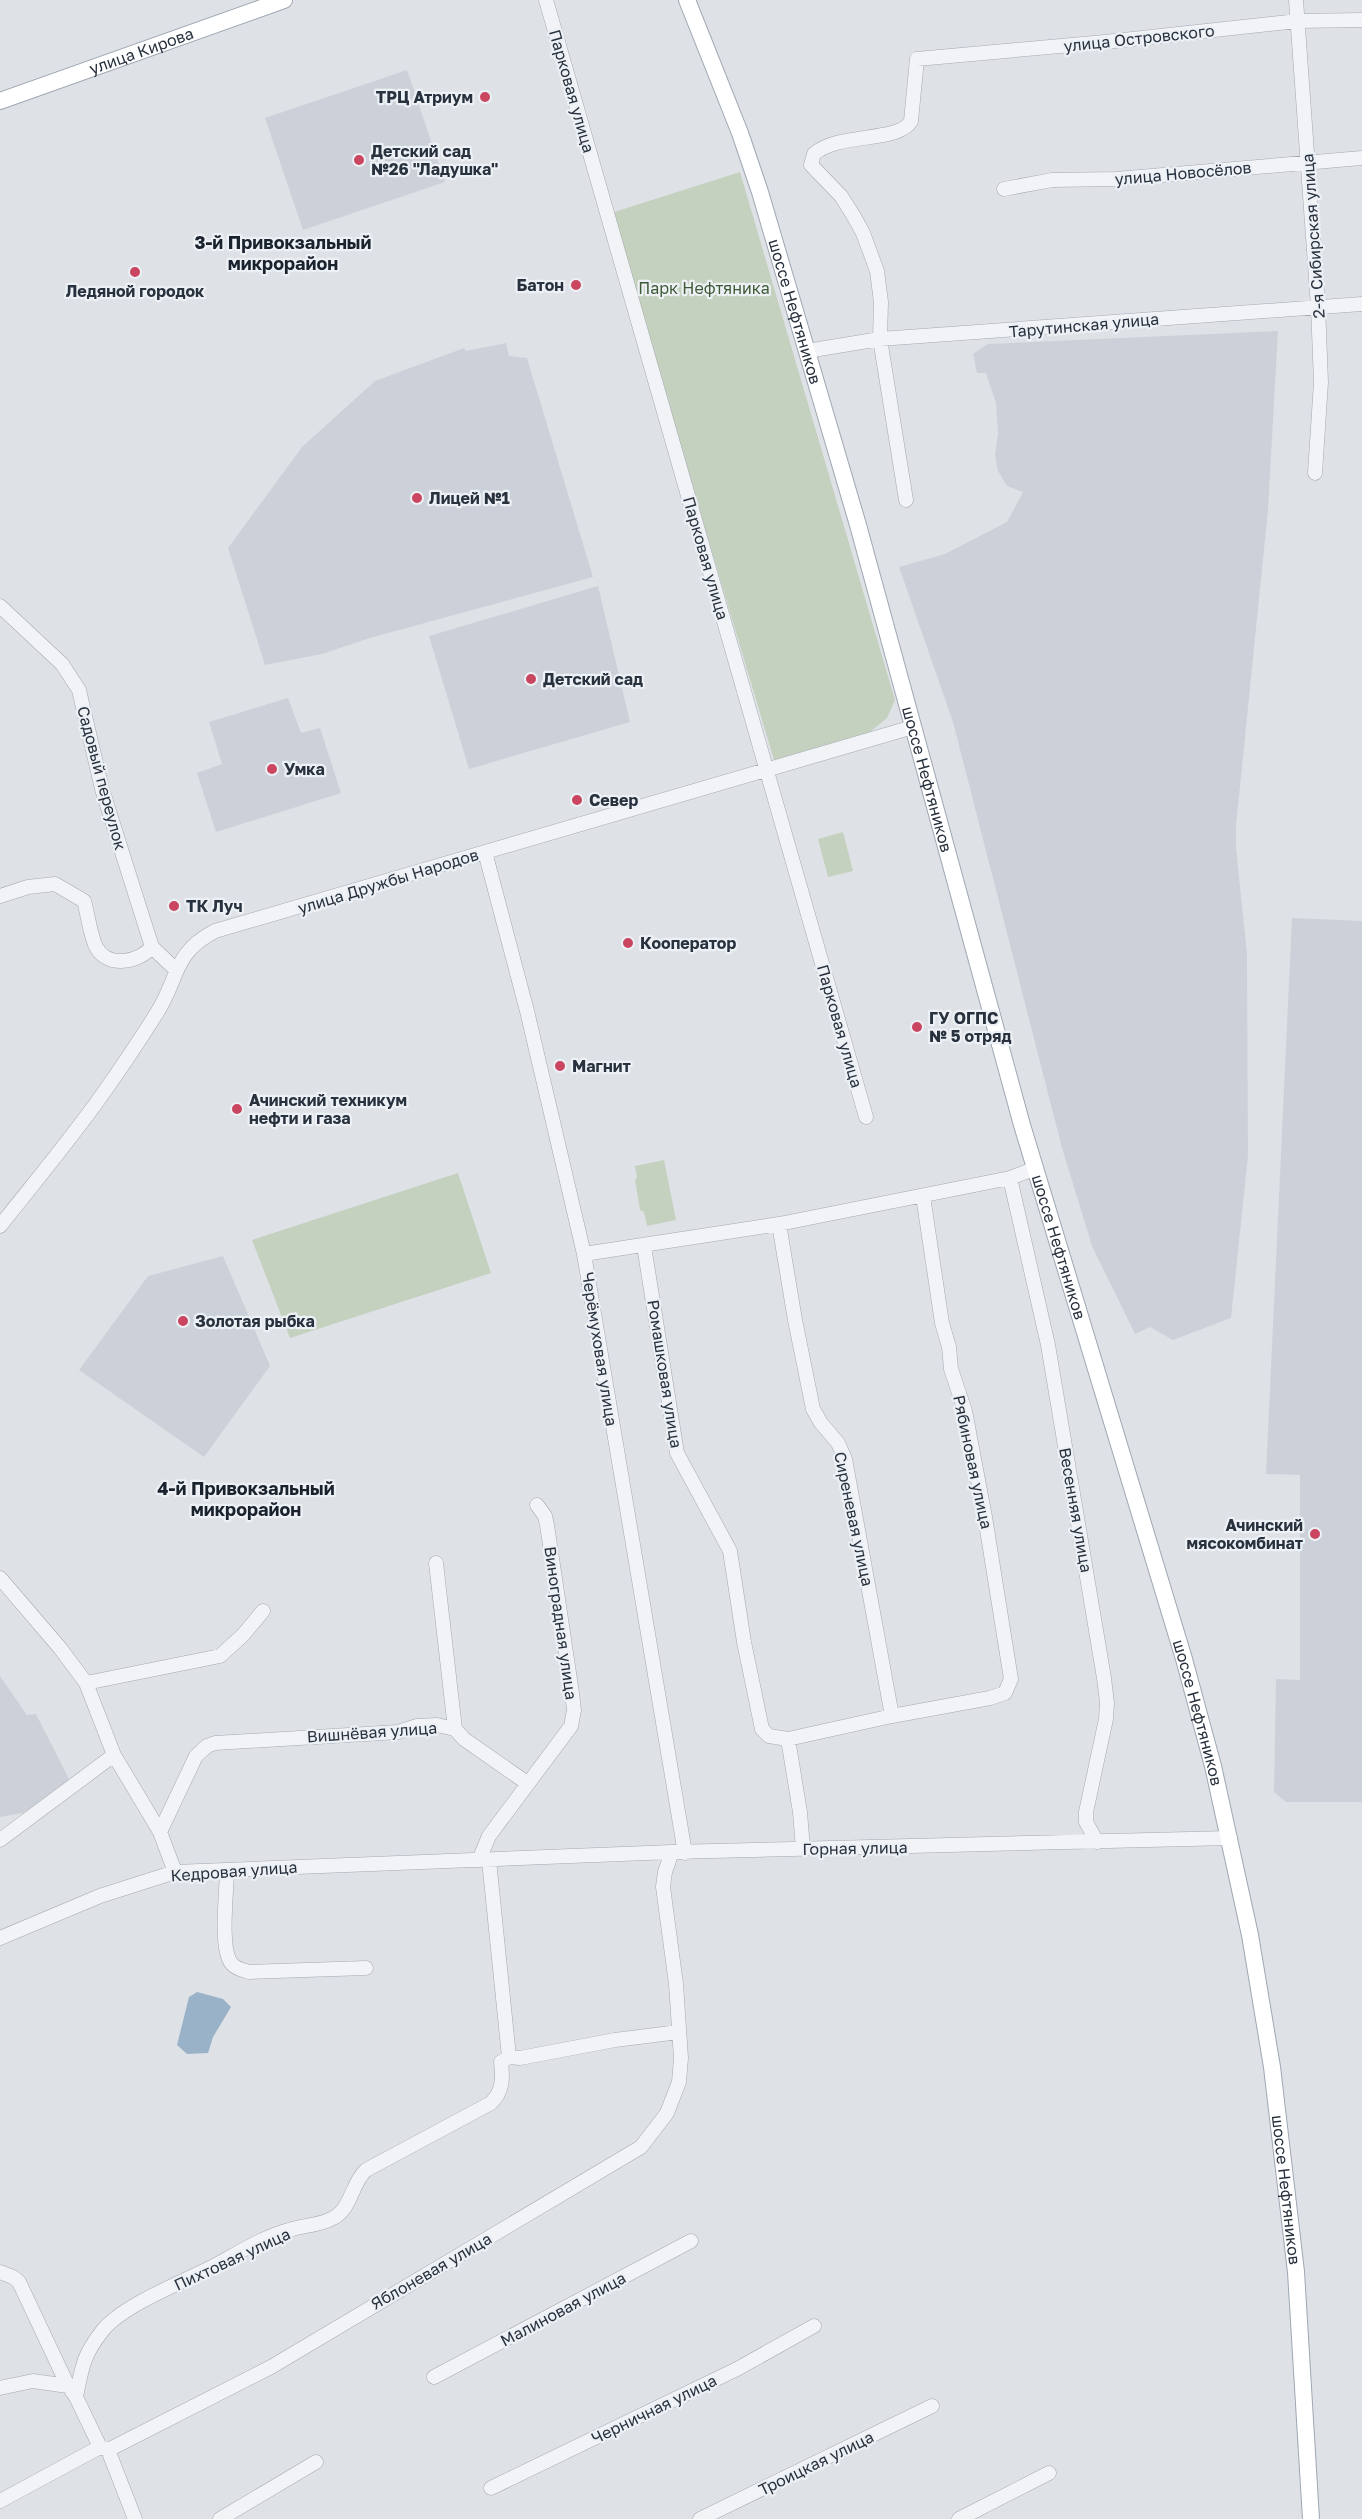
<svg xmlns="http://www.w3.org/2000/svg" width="1362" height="2519" viewBox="0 0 1362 2519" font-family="'Golos Text',sans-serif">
<rect width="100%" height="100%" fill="#dee2e7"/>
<path fill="#ccd1d9" d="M407,70l38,112 -142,48 -38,-112z
M1278,331l-10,179 -32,316v22l11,106 1,202 -17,162 -58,22 -23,-13 -15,7 -43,-88 -30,-98 -109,-426 -54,-155 46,-13 62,-32 16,-30 -16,-6 -9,-15 -3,-16 3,-22 -2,-30 -10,-30h-9l-4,-19 15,-10z
M506,343l3,13 18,2 66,219 -223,61 -48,16 -57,11 -37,-117 74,-101 73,-66 89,-33 2,3z
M598,586l32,136 -161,47 -40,-133z
M288,698l13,35 19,-5 21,65 -125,39 -19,-59 25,-9 -13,-42z
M1292,918l70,3v881h-76l-12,-10 2,-113 24,1v-205l-34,-1z
M223,1256l47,110 -66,91 -125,-87 69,-94z
M0,1676l27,39 9,-1 35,69 -48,30 -23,4z"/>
<path fill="#c5d1bf" d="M740,172l155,528 -8,18 -17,14 -96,28 -163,-547z
M843,832l10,39 -25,6 -10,-38z
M664,1160l12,60 -29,6 -3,-14 -4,-2 -5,-30 2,-3 -2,-11z
M458,1173l33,100 -201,65 -38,-98z"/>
<path fill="#9ab2c7" d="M197,1992l26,7 8,8 -18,30 -5,16 -21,1 -10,-9 12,-48z"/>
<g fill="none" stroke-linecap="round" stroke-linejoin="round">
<defs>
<path id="minor" d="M546,0l320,1117
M1296,0l22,306 3,76 -6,91
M1004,189l48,-9 64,-1 246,-21
M807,351l73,-12 482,-35
M906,500l-26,-161 1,-37 -4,-31 -14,-38 -10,-18 -12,-19 -30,-31 3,-11c25,-22 85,-11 97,-33l6,-62 188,-17 193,-21 64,-1
M0,606l62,58 17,26 23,99 50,158 23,22
M485,852l42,159 57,243 101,599
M0,896l28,-9 27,-3 29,17c4,14 6,33 12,46 12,22 43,15 56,0
M1010,1178l38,167 56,333 3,25 -1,16 -20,93v10l11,20
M779,1224l16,96 18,89 8,14 17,20 7,16 47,257
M0,1226c34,-43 70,-86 102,-131 19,-27 38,-55 56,-84 21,-34 15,-58 57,-80l698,-204
M644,1246l33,207 53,98 14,91 18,87 7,7 19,3 104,-23 98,-18 15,-5 6,-14 -26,-162 -20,-106 -14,-42 -2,-22 -7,-24 -19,-127
M584,1254l195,-30 231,-46 26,-10
M436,1563l19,166
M0,1578l60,70 26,35 28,72 46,77 15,40
M86,1683l134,-27 23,-21 20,-24
M788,1739l12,73 3,37
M160,1832l36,-76 11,-10 8,-3 183,-11 19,-6 20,-1 18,4 9,10 63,44
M0,1840l114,-85
M479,1860l10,-24 82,-110 3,-16 -2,-17 -25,-168 -2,-9 -8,-11
M489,1860l20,197
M227,1870c0,20 -8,80 5,94 4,5 11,6 17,8l117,-4
M0,1938l100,-42 75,-24 497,-20 558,-14
M509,2057l11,1 95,-18 64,-8
M0,2272l13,5 6,5 49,104 8,11 24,50 8,3 27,69
M434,2377l257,-136
M0,2388l33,-7 35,5
M76,2397c6,-30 7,-42 27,-67 20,-25 82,-49 111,-64 24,-13 49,-29 75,-36 15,-5 30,-4 44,-12 19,-10 18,-34 33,-48l125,-67c12,-12 12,-24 10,-41l8,-5
M108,2450l163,-83 370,-220 26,-34 12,-31 2,-24 -5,-74 -13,-97 2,-15 7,-20
M491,2488l246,-119 77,-43
M0,2501l100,-54
M220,2519l96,-57
M700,2519l232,-113
M959,2519l90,-46"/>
<g id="major">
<path id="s1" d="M687,0l53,133 20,59 98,333 164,600 162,534 29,107 37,169 22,132 24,205 15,247"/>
<path id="s2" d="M0,101l284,-101"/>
</g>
</defs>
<use href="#minor" stroke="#a4a9b1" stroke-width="15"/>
<use href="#major" stroke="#9ea7b3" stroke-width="18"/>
<use href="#minor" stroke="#f1f3f6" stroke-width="14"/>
<use href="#major" stroke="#fff" stroke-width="16"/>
</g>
<g fill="#ca4660" stroke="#edf1f5" stroke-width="2">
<circle cx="485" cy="97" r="6"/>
<circle cx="359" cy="160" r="6"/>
<circle cx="135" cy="272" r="6"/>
<circle cx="576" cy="285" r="6"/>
<circle cx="417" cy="498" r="6"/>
<circle cx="531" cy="679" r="6"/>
<circle cx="272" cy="769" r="6"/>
<circle cx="577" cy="800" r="6"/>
<circle cx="174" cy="906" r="6"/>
<circle cx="628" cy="943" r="6"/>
<circle cx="917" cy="1027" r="6"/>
<circle cx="560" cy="1066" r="6"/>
<circle cx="237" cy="1109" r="6"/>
<circle cx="183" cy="1321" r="6"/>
<circle cx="1315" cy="1534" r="6"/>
</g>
<g text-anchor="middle" stroke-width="4.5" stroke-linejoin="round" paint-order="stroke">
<g font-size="16" fill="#28313e" stroke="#edf1f5">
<text transform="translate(1139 38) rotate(-6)" y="6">улица Островского</text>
<text dy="6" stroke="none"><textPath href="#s2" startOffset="150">улица Кирова</textPath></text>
<text transform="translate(572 91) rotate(74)" y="6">Парковая улица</text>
<text transform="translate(1183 173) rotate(-5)" y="6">улица Новосёлов</text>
<text transform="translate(1313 236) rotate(-94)" y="6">2-я Сибирская улица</text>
<text dy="6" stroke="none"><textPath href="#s1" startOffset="330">шоссе Нефтяников</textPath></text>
<text transform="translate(1084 325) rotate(-5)" y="6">Тарутинская улица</text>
<text transform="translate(706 558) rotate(74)" y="6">Парковая улица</text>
<text transform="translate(102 778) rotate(75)" y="6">Садовый переулок</text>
<text dy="6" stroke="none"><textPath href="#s1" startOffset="816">шоссе Нефтяников</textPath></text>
<text transform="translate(388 881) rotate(-17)" y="6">улица Дружбы Народов</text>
<text transform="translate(840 1026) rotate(74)" y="6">Парковая улица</text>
<text dy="6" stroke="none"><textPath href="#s1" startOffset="1302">шоссе Нефтяников</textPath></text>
<text transform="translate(600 1349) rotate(81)" y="6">Черёмуховая улица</text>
<text transform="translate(665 1374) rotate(81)" y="6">Ромашковая улица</text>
<text transform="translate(973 1462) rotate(78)" y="6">Рябиновая улица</text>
<text transform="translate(1076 1510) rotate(80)" y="6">Весенняя улица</text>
<text transform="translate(854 1519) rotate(78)" y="6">Сиреневая улица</text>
<text transform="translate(561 1623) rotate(82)" y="6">Виноградная улица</text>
<text dy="6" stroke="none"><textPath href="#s1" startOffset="1788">шоссе Нефтяников</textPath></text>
<text transform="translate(372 1732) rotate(-4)" y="6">Вишнёвая улица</text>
<text transform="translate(855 1848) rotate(-1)" y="6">Горная улица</text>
<text transform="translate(234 1871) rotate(-4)" y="6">Кедровая улица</text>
<text dy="6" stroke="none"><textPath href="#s1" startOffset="2274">шоссе Нефтяников</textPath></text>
<text transform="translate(232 2259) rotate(-25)" y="6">Пихтовая улица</text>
<text transform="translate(431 2271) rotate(-30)" y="6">Яблоневая улица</text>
<text transform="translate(563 2309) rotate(-28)" y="6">Малиновая улица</text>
<text transform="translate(654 2409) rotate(-26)" y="6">Черничная улица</text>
<text transform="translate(816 2463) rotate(-26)" y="6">Троицкая улица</text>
</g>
<g font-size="16" font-weight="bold" fill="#28313e" stroke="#edf1f5" text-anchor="start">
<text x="473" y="103" text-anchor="end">ТРЦ Атриум</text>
<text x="371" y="157">Детский сад<tspan x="371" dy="18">№26 "Ладушка"</tspan></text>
<text x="564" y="291" text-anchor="end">Батон</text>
<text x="135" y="297" text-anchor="middle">Ледяной городок</text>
<text x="429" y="504">Лицей №1</text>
<text x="543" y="685">Детский сад</text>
<text x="284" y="775">Умка</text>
<text x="589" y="806">Север</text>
<text x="186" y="912">ТК Луч</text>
<text x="640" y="949">Кооператор</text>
<text x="929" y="1024">ГУ ОГПС<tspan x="929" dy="18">№ 5 отряд</tspan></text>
<text x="572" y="1072">Магнит</text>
<text x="249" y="1106">Ачинский техникум<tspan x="249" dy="18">нефти и газа</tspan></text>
<text x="195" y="1327">Золотая рыбка</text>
<text x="1303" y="1531" text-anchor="end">Ачинский<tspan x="1303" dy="18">мясокомбинат</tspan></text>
</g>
<g font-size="16" fill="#3e5935" stroke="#edf1f5">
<text x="704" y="294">Парк Нефтяника</text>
</g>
<g font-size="18" font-weight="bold" fill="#1a222e" stroke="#edf1f5">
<text x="283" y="249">3-й Привокзальный<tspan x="283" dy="21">микрорайон</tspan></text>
<text x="246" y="1495">4-й Привокзальный<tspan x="246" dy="21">микрорайон</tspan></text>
</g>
</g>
</svg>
